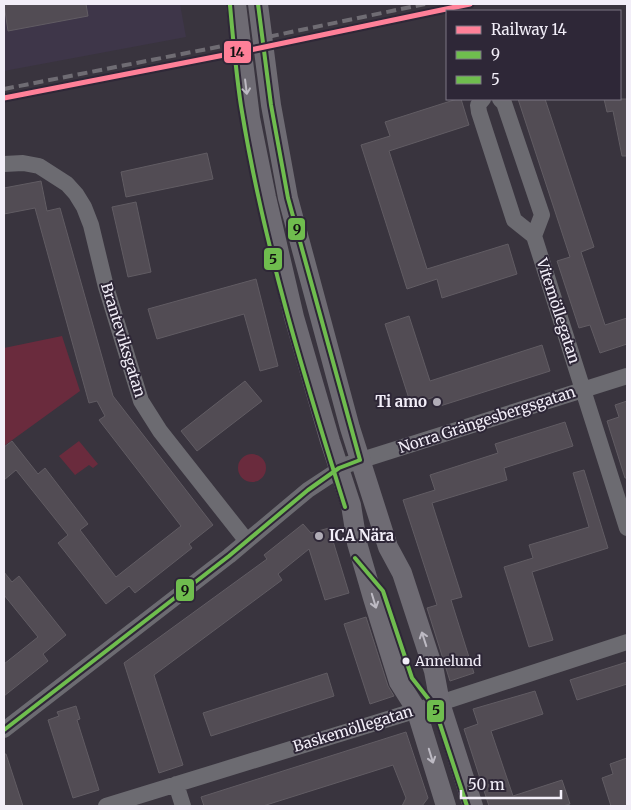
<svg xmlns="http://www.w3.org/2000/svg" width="631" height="810" viewBox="0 0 631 810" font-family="Merriweather,serif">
<rect width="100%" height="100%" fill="#39343e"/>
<path fill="#3e3649" d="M4,4h176l6,33 -182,34z"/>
<path fill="#6a2b3d" d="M62,336l18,55 -76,55v-98z
M79,441l19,23 -5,4 -4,-3 -14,10 -16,-19z
M238 468a14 14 0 1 1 28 0a14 14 0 1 1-28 0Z"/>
<path fill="#524c54" stroke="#615c63" d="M4,4h82l2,12 -80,15z
M457,99h4l8,26 -80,26 38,118 81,-25 9,30 -75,24 -5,-19 -30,10 -46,-144 29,-9 -5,-14z
M518,99h27l49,148 -13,5 24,73 22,-7v26l-27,9 -10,-28 -11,3 -22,-67 13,-4z
M604,99h23v57h-5l-9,-45 -6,1z
M207,153l6,26 -87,18 -5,-25z
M41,181l6,30 13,-3 53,188 100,129 -24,19 3,4 -57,45 -6,-7 -23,18 -48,-61 10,-8 -52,-65 -12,10v-33l8,-6 26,33 7,-6 43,56 -8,6 36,47 65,-51 -82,-106 6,-4 -8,-15 -8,2 -54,-195 -31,6v-26z
M136,202l15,70 -23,5 -16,-70z
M256,279l22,87 -18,5 -16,-57 -87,25 -9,-30z
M409,316l21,65 112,-36 8,26 -113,36 -3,-10 -23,8 -26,-81z
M245,381l17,20 -65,50 -16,-20z
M627,401v77h-2l-18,-57 12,-4 -4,-12z
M565,422l8,24 -69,22 3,12 -75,23 30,94 -11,3 23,73 -24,8 -23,-73 10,-3 -34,-105 32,-10 -5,-15 68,-22 -3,-9z
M584,470l24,78 -76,24 21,68 -24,7 -25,-80 29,-9 -4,-13 60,-18 -16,-54z
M303,524l8,9 18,-5 20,65 -24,7 -16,-51 -31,25 4,6 -128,95 29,90 -24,8 -35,-110 143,-104 -3,-4z
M4,572l8,10 7,-6 47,59 -23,19 5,7 -44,35v-32l34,-27 -34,-42z
M366,617l22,69 6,10 -24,8 -26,-80z
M627,662v22l-50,16 -7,-20z
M327,673l7,23 -123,40 -8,-23z
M535,691l8,23 -52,17 22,65 49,-16 8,24 -7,2h-74l-25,-77 14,-5 -5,-15z
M76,706l4,13 -3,1 22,70 -26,8 -25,-78 11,-4 -2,-4z
M406,732l22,66 -6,8h-20l4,-8 -13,-33 -130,41h-59l-3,-9z
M4,754h2l17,52h-19z
M627,758v48h-16l-9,-28 11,-4 -3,-10z"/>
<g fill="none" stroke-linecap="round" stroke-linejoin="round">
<path stroke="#6c6b71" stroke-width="16" d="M483,99l-5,6 1,7 35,108 20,16 93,292
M500,99l4,4 38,112 -8,21
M4,164l19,-1 16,3 28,18 9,10 8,13 7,18 15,62 35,114 19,30 86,109
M4,730l225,-174 79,-66 38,-25 281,-89
M176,784l7,22
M106,806l334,-103 187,-61"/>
<path stroke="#6e6b73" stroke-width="20" d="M236,4l14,114 16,79 28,120 36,124 21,64 6,38 16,55 26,84 17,27 30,97
M258,4l13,101 17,93 62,230 38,119 14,26 32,98 6,32 33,103"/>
<path stroke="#6f6c73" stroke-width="4" stroke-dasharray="10 5" stroke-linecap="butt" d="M4,89l249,-49 172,-36"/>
<defs>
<path id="bus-1" d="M4,730l225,-174 79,-66 31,-22 21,-8 -72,-262 -17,-93 -13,-101"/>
<path id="bus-2" d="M230,5c3,34 6,68 11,101 22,137 63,270 104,401
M355,558l28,33 29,87 22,28 33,100"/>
</defs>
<use href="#bus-1" stroke="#2e2737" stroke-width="8"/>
<use href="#bus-2" stroke="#2e2737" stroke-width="8"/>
<use href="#bus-1" stroke="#6fbd4e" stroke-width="4"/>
<use href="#bus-2" stroke="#6fbd4e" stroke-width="4"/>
<defs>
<path id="rail-1" d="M4,98l251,-49 215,-45"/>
</defs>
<use href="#rail-1" stroke="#2e2737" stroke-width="9"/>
<use href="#rail-1" stroke="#ff8098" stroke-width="5"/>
</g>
<defs><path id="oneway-shaft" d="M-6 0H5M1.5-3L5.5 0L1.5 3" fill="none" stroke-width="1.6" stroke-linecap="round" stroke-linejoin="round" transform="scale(1.25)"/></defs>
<g stroke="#bdbac3">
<use href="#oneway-shaft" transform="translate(246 87) rotate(83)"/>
<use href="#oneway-shaft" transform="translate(374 601) rotate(73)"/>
<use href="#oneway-shaft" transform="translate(424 639) rotate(-108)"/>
<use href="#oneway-shaft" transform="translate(431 756) rotate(73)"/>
</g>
<g fill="#b1adb7" stroke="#2e2737" stroke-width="2">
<circle cx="437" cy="402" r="5"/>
<circle cx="319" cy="536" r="5"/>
</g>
<circle fill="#f2eef8" stroke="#2e2737" stroke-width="2" cx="406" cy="661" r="4.5"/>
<g text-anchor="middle" stroke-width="4" stroke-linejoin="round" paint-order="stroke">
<g font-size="14" fill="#f2eef8" stroke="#2e2737" text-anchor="start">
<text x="415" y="666">Annelund</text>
</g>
<g font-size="15" fill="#f2eef8" stroke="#2e2737">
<text transform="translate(558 311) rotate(72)" y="5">Vitemöllegatan</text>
<text transform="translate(123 340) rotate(73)" y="5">Branteviksgatan</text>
<text transform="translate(487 420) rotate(-18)" y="5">Norra Grängesbergsgatan</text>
<text transform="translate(353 729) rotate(-17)" y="5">Baskemöllegatan</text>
</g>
<g font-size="15" font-weight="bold" fill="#f2eef8" stroke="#2e2737" text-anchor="end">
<text x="427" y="407">Ti amo</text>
<text x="329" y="541" text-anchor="start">ICA Nära</text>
</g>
</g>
<g stroke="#2e2737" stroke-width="2">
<rect x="223" y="40" width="29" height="24" rx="5" fill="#ff8098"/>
<rect x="287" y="217" width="19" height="24" rx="5" fill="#6fbd4e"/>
<rect x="263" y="247" width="20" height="24" rx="5" fill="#6fbd4e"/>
<rect x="175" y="578" width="20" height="24" rx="5" fill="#6fbd4e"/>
<rect x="426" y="699" width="19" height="24" rx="5" fill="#6fbd4e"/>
</g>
<g font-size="14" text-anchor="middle" font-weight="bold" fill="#111">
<text x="237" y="57">14</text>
<text x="297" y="234">9</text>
<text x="273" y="264">5</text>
<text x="185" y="595">9</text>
<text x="436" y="715">5</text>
</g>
<rect width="631" height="810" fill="none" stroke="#f2eef8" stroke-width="10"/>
<rect x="446" y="10" width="175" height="90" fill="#2e2737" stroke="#7c7784"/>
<rect x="456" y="26" width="25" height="8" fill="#ff8098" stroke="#7c7784"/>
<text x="491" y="35" font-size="15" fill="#f2eef8">Railway 14</text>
<rect x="456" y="51" width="25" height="8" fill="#6fbd4e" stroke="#7c7784"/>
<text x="491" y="60" font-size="15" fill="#f2eef8">9</text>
<rect x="456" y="76" width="25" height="8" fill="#6fbd4e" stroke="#7c7784"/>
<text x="491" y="85" font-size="15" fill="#f2eef8">5</text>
<path d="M461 790v8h100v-8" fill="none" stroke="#f2eef8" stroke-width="2.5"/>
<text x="468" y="790" font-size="15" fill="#f2eef8" stroke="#2e2737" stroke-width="4" paint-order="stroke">50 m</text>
</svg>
